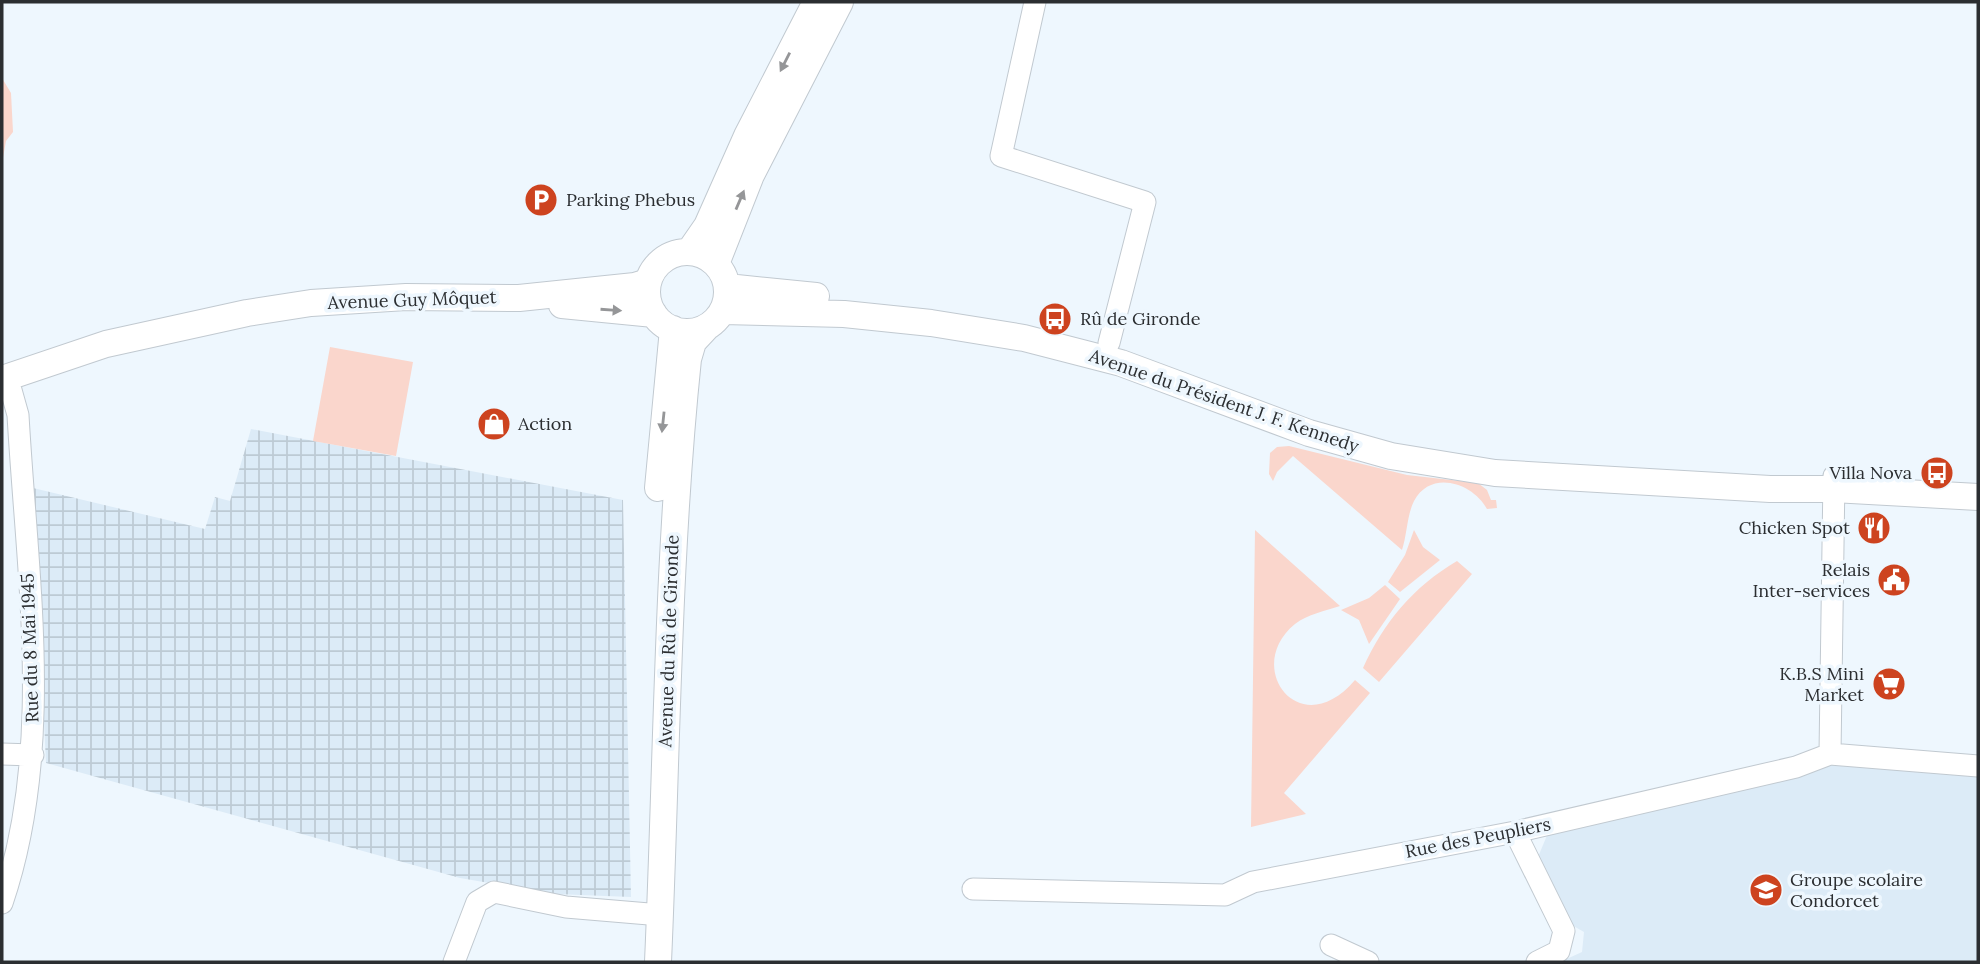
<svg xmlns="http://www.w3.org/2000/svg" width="1980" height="964" viewBox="0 0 1980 964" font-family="Lora,serif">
<defs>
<pattern id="industrial-grid" width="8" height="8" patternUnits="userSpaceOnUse" patternTransform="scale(1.75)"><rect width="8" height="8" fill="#dcebf7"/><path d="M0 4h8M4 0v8" fill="none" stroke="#bdcad4"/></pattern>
</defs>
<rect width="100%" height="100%" fill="#eef7fe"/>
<path fill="#dcebf7" d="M1832,765l146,11v186h-418l22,-10 2,-20 -14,-8 -32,-67 10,-24z"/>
<path fill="url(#industrial-grid)" d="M251,429l372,71 8,397 -76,-3 -95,-16 -414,-115 -13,-275 172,41 10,-32 15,4z"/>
<path fill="#fad6cc" d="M2,78l9,15 2,39 -7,9 -4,22z
M330,347l83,15 -17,94 -83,-15z
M1289,446l118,29 71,8 9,7 4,10h5l1,8 -10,1c-14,-26 -56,-40 -73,-8 -7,14 -7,34 -12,49l-109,-94 -16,16 -4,9 -4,-7 1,-21 7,-6z
M1255,530l85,76c-15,5 -32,8 -45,18 -53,43 5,121 60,56l15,13 -86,100 22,21 -55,13z
M1414,530l9,17 17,13 -40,32 -12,-10 17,-27z
M1457,561l15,13 -93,108 -16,-14c21,-46 50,-81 94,-107z
M1385,585l15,14 -31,45 -10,-24 -18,-10 28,-12z"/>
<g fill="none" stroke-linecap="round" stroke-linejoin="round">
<defs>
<path id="minor" d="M1035,2l-34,154 144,46 -36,141
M2,754l31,1
M1830,754l4,-278
M1515,832l49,99 -5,20 -22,11
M973,889l252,6 28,-13 262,-50 281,-65 34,-13 148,12
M2,903c53,-155 25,-327 16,-488l-7,-25
M1331,945l37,17
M454,962l23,-60 17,-10 72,15 83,7"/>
<path id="major" d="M689,252l18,-26 40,-90 69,-134
M647 292a40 40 0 1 1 80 0a40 40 0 1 1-80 0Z
M716,264l35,-89 89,-173
M727,287l89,9
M562,305l92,9
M723,311l121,3 87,9 93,15 97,25 188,70 82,23 104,17 275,16h63l145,8
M2,379l104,-35 141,-31 64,-10 95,-6 113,1 116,-12 13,-4
M658,488l15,-159
M658,962c9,-201 9,-402 30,-603l5,-17 14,-15"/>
</defs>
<use href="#minor" stroke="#c1c9d0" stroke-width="23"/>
<use href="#major" stroke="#c1c9d0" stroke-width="28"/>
<use href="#minor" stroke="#fff" stroke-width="21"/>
<use href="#major" stroke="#fff" stroke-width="26"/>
</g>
<defs><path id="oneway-solid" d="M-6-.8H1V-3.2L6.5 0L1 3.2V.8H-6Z" transform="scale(1.75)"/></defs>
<g fill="#959698">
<use href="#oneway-solid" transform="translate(785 62) rotate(117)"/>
<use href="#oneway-solid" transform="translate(740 200) rotate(-67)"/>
<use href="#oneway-solid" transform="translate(611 310) rotate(4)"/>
<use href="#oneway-solid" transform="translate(663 422) rotate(96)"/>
</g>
<defs>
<symbol id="parking-disc" viewBox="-11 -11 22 22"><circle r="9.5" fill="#cd431f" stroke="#eef7fe"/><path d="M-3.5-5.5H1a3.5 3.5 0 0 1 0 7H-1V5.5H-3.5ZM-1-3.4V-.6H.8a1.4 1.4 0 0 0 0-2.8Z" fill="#fff"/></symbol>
<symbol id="bus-disc" viewBox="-11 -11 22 22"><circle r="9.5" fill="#cd431f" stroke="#eef7fe"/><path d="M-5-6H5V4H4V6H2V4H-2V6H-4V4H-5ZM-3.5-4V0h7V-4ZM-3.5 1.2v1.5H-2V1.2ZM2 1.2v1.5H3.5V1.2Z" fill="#fff"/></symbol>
<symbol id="shop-disc" viewBox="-11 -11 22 22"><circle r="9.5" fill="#cd431f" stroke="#eef7fe"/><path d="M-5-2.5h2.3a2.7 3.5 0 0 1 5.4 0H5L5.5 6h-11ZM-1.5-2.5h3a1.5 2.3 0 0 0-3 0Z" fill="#fff"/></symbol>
<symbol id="restaurant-disc" viewBox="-11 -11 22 22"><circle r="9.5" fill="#cd431f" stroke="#eef7fe"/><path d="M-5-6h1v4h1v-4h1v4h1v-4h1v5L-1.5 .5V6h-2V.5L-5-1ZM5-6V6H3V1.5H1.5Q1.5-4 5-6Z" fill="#fff"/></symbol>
<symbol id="civic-disc" viewBox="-11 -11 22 22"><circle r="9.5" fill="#cd431f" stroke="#eef7fe"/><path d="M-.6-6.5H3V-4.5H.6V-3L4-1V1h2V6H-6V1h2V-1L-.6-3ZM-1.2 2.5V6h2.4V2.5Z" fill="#fff"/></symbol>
<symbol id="supermarket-disc" viewBox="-11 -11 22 22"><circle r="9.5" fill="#cd431f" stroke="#eef7fe"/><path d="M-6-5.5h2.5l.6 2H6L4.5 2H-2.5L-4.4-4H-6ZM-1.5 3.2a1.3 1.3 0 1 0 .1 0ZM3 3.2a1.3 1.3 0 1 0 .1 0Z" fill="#fff"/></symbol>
<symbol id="school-disc" viewBox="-11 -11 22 22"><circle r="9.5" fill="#cd431f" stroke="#eef7fe"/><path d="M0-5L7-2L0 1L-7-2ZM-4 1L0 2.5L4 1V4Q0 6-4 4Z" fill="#fff"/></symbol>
</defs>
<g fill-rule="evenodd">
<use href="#parking-disc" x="522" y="181" width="38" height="38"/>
<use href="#bus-disc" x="1036" y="300" width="38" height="38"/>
<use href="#shop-disc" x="475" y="405" width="38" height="38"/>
<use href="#bus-disc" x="1918" y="454" width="38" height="38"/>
<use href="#restaurant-disc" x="1855" y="509" width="38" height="38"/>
<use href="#civic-disc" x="1875" y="561" width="38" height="38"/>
<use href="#supermarket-disc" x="1870" y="665" width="38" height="38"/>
<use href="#school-disc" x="1747" y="871" width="38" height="38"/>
</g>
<g text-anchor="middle" stroke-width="7" stroke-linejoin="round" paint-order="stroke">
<g font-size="18" fill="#2b2e31" stroke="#eef7fe" text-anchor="start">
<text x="566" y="206">Parking Phebus</text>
<text x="1080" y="325">Rû de Gironde</text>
<text x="518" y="430">Action</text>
<text x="1912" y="479" text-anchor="end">Villa Nova</text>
<text x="1850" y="534" text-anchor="end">Chicken Spot</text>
<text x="1870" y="576" text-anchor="end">Relais<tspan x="1870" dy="21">Inter-services</tspan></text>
<text x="1864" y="680" text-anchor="end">K.B.S Mini<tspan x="1864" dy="21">Market</tspan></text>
<text x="1790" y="886">Groupe scolaire<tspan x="1790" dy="21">Condorcet</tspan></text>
</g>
<g font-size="18" fill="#2b2e31" stroke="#eef7fe">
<text transform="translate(412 300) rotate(-2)" y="6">Avenue Guy Môquet</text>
<text transform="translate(1224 401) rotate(19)" y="6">Avenue du Président J. F. Kennedy</text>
<text transform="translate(669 641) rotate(-88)" y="6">Avenue du Rû de Gironde</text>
<text transform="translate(30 648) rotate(-92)" y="6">Rue du 8 Mai 1945</text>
<text transform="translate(1478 838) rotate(-11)" y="6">Rue des Peupliers</text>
</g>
</g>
<rect width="1980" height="964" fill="none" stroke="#2b2e31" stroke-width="7"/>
</svg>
